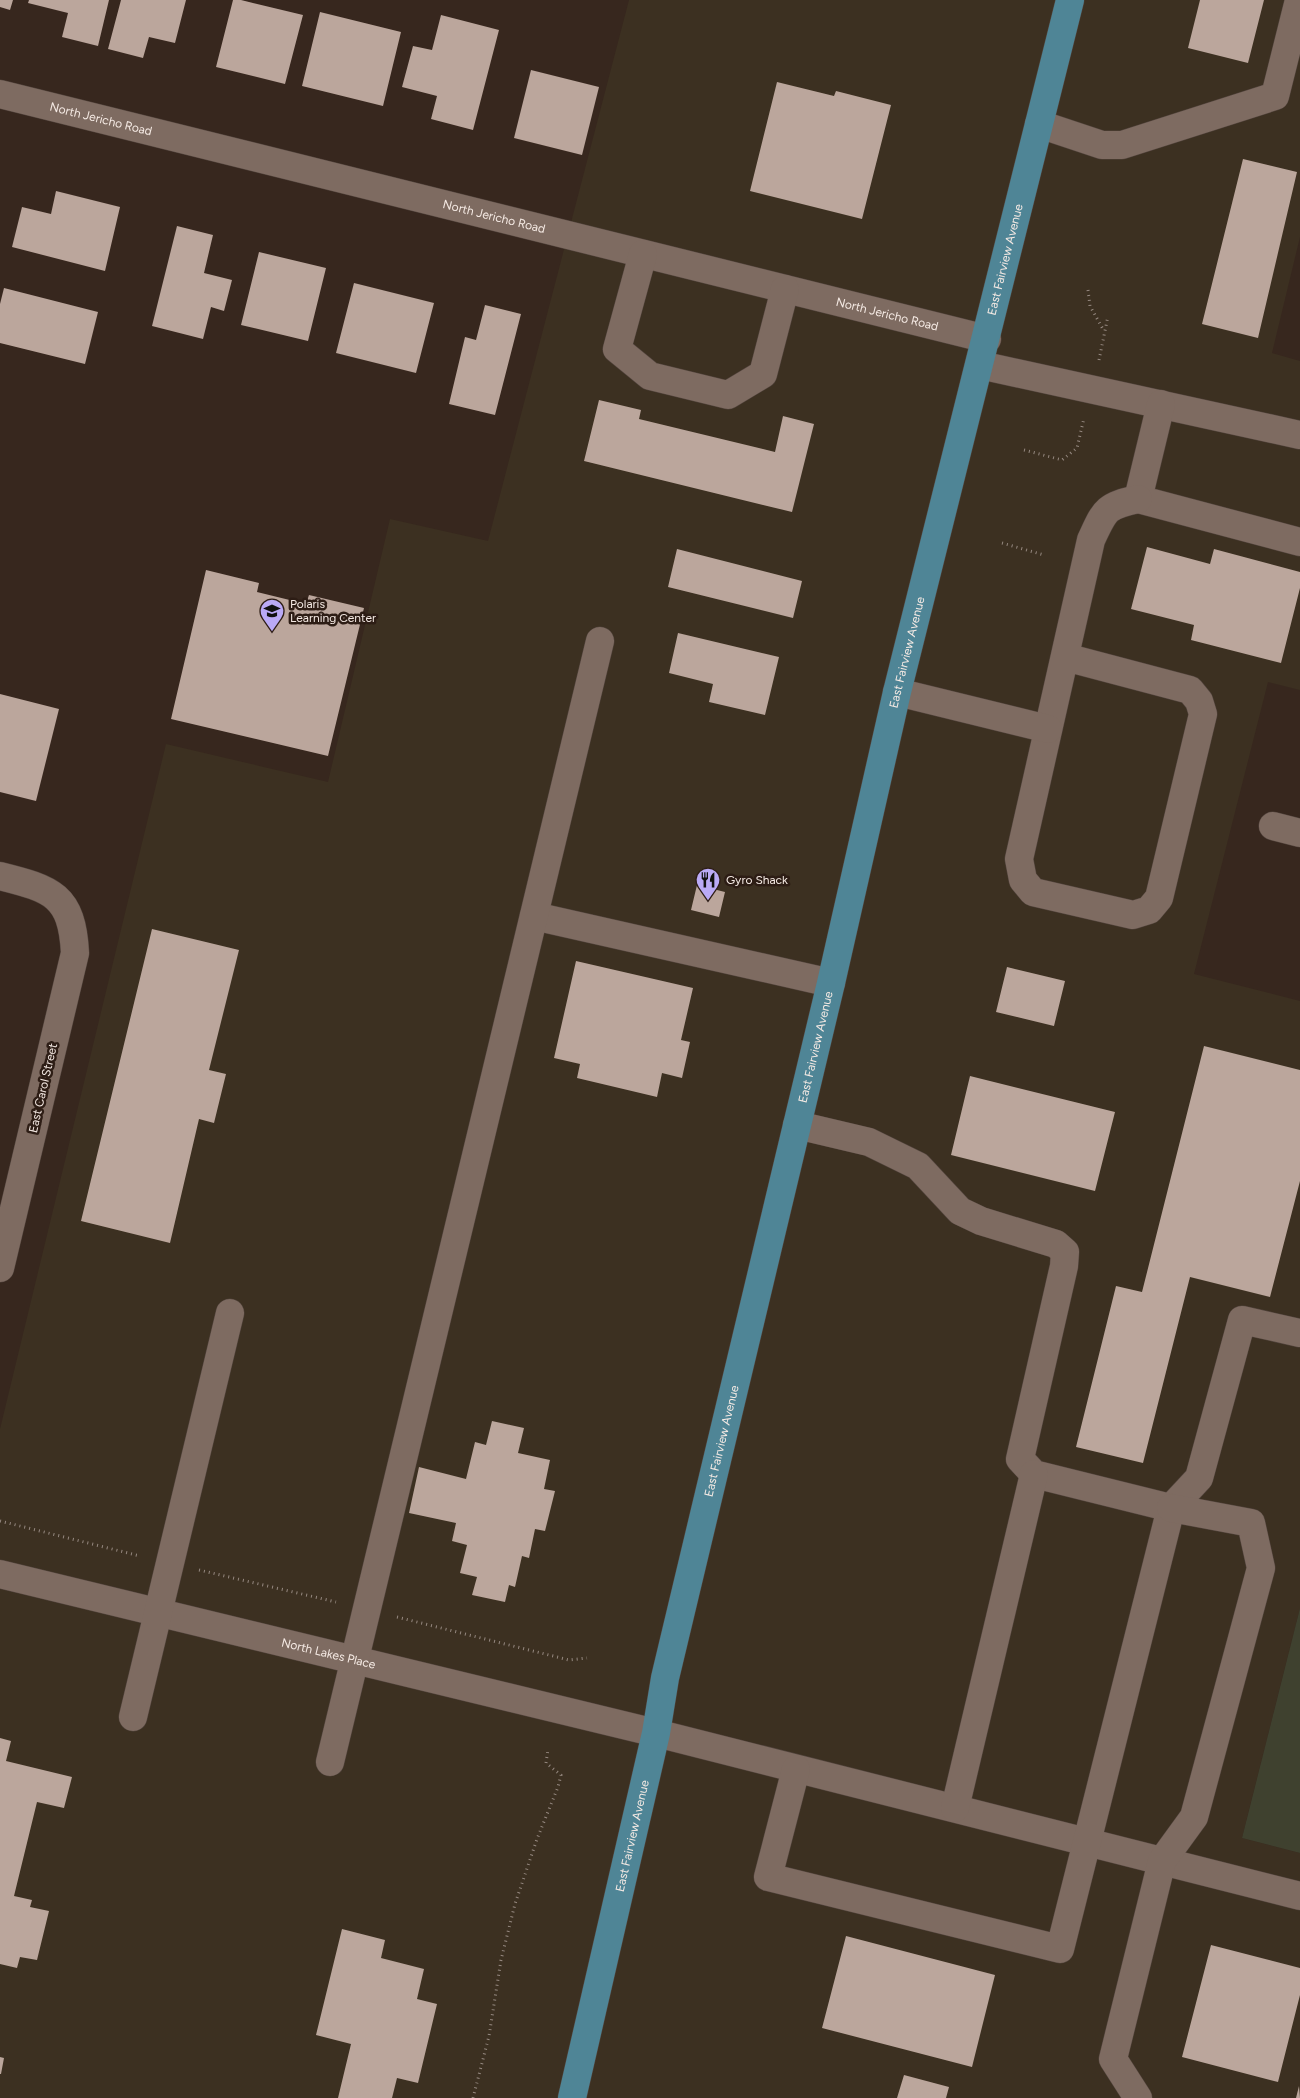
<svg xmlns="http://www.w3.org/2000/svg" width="1300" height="2098" viewBox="0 0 1300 2098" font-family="Figtree,sans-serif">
<rect width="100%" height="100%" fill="#37271e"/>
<path fill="#3c3021" d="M629,0h671v237l-28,116 28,8v329l-32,-8 -74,292 106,27v607l-58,230 58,15v245h-1300v-669l166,-685 162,38 62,-263 98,22z"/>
<path fill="#3f412f" d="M1300,1608v245l-58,-15z"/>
<path fill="#bba69c" d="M0,0h13l-3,10 -10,-3z
M29,0h80l-11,46 -36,-9 6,-24 -40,-10z
M121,0h65l-11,43 -26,-6 -6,21 -35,-9z
M233,0h8l62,15 -18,69 -69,-17z
M1200,0h64l-16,63 -60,-15z
M320,12l81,20 -18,74 -81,-20z
M441,15l58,15 -26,100 -42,-11 6,-23 -35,-9 11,-41 19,4z
M531,70l68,17 -17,68 -68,-17z
M777,82l57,14 2,-5 55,14 -29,114 -112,-28z
M1243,159l54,13 -39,166 -56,-14z
M56,191l64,16 -15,64 -93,-24 10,-40 29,7z
M177,226l36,9 -9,38 28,7 -8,31 -13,-4 -8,32 -51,-13z
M259,252l67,16 -18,73 -67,-16z
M354,283l80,20 -18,70 -80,-20z
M4,288l94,24 -13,52 -85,-21v-39z
M485,305l36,9 -26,101 -46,-11 16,-67 11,3z
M599,400l42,10 -2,9 136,33 8,-36 31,8 -22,88 -208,-51z
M1147,547l63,17 4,-15 86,23v16l-19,75 -90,-23 3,-15 -63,-16z
M677,549l125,32 -9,37 -125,-31z
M206,570l53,13 -2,9 49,12 3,-9 55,13 -36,148 -157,-37z
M678,633l101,24 -14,58 -56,-13 4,-18 -44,-11z
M0,694l59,15 -23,92 -36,-9z
M697,885l28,7 -6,25 -28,-7z
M152,929l87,21 -30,120 17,4 -12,49 -15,-4 -29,124 -89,-22z
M576,961l117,27 -12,52 9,2 -8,36 -20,-5 -5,24 -80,-19 3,-14 -26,-6z
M1007,967l58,14 -11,45 -58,-14z
M1204,1046l96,24v111l-30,116 -80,-20 -47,186 -67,-16 40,-161 26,6z
M970,1076l145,36 -20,79 -144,-36z
M492,1421l32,7 -6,25 32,7 -6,29 11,2 -10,40 -10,-2 -6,29 -7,-2 -7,31 -6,-2 -4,17 -33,-7 5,-18 -17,-4 7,-28 -15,-4 4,-18 -47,-10 10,-46 47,12 9,-37 11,3z
M0,1738l11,3 -5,20 66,16 -8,31 -27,-6 -23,94 18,4 -2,7 19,4 -12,49 -17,-3 -3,11 -17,-4z
M342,1929l43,11 -4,18 43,11 -7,30 20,5 -19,79 -21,-5 -5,20h-54l13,-54 -35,-9z
M846,1936l149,39 -23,92 -150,-39z
M1211,1945l89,23v27l-22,87 -96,-25z
M0,2057l4,1 -3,16h-1z
M904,2075l45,12 -3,11h-49z
M1299,2086l1,12h-4z"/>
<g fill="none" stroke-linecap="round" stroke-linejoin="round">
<defs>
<g id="minor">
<path id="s1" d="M0,94l987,245"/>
<path d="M1039,124l63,21h20l153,-49 24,-96"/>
<path d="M643,254l-26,95 33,27 78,19 35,-21 22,-85"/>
<path d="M980,365l320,70"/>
<path d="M1161,404l-23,95 162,43"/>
<path d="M1065,657l125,33 9,11 4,13 -44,184 -10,12 -16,5 -100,-23 -10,-12 -4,-21 72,-319c14,-30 14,-34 47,-41"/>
<path d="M897,692l151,37"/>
<path d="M1273,826l27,7"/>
<path d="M0,876c52,13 72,19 75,77l-75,315"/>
<path d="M534,916l297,67"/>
<path d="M1171,1508l28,-30 43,-158 58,13"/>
<path id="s2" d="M0,1574l656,159 644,163"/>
<path d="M133,1717l97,-404"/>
<path d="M330,1762l270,-1121"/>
<path d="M796,1769l-28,108 292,72 111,-441 -137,-34 -14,-15 44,-193 1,-14 -9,-8 -75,-23 -21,-10 -42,-45 -49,-24 -72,-17"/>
<path d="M955,1808l79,-334"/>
<path d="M1138,2098l-25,-39 49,-198 32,-44 67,-249 -10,-45 -80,-15"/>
</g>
<g id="major">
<path id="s3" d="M572,2098l84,-365 9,-55 166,-695 66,-291 173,-692"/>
</g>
</defs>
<use href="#minor" stroke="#52443d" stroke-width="29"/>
<use href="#major" stroke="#52443d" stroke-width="29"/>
<path stroke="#968981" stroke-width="3" stroke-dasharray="1 4" stroke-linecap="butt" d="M1088,290l2,16 14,25
M1099,360l9,-44
M1024,450l38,10 15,-12 7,-30
M1002,543l42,12
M0,1521l140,35
M199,1570l137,32
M397,1617l172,43 18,-2
M473,2098l16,-62 12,-76 14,-56 22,-65 21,-52 3,-12 -15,-12 2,-14"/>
<use href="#minor" stroke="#7e6b61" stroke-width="28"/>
<use href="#major" stroke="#4f8596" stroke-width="28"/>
</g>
<defs>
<symbol id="school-pin" viewBox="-11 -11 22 30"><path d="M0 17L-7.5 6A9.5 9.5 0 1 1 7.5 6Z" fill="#baaaf6" stroke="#2d1d15"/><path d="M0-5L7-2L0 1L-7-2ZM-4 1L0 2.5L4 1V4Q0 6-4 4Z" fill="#111"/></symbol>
<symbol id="restaurant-pin" viewBox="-11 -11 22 30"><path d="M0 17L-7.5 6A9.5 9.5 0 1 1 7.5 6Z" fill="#baaaf6" stroke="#2d1d15"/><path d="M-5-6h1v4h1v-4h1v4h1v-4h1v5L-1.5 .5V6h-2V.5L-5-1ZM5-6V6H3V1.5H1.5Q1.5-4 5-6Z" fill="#111"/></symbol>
</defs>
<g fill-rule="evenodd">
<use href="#school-pin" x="258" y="597" width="28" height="38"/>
<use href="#restaurant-pin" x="694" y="866" width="28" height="38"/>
</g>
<g text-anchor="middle" stroke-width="5" stroke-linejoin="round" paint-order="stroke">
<g font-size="12" fill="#f5eae4" stroke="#2d1d15">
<text dy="4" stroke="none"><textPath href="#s1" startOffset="104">North Jericho Road</textPath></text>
<text dy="4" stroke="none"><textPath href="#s1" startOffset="509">North Jericho Road</textPath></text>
<text dy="4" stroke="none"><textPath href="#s3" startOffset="1889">East Fairview Avenue</textPath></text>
<text dy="4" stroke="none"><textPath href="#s1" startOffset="914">North Jericho Road</textPath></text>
<text dy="4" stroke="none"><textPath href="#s3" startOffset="1484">East Fairview Avenue</textPath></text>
<text dy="4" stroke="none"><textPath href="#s3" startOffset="1079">East Fairview Avenue</textPath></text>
<text transform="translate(43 1088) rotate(-77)" y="4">East Carol Street</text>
<text dy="4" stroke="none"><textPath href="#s3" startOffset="674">East Fairview Avenue</textPath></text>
<text dy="4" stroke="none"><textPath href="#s2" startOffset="338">North Lakes Place</textPath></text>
<text dy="4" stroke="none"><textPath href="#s3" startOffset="269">East Fairview Avenue</textPath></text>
</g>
<g font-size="12" fill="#f5eae4" stroke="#2d1d15" text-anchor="start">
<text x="290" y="608">Polaris<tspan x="290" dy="14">Learning Center</tspan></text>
<text x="726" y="884">Gyro Shack</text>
</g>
</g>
</svg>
